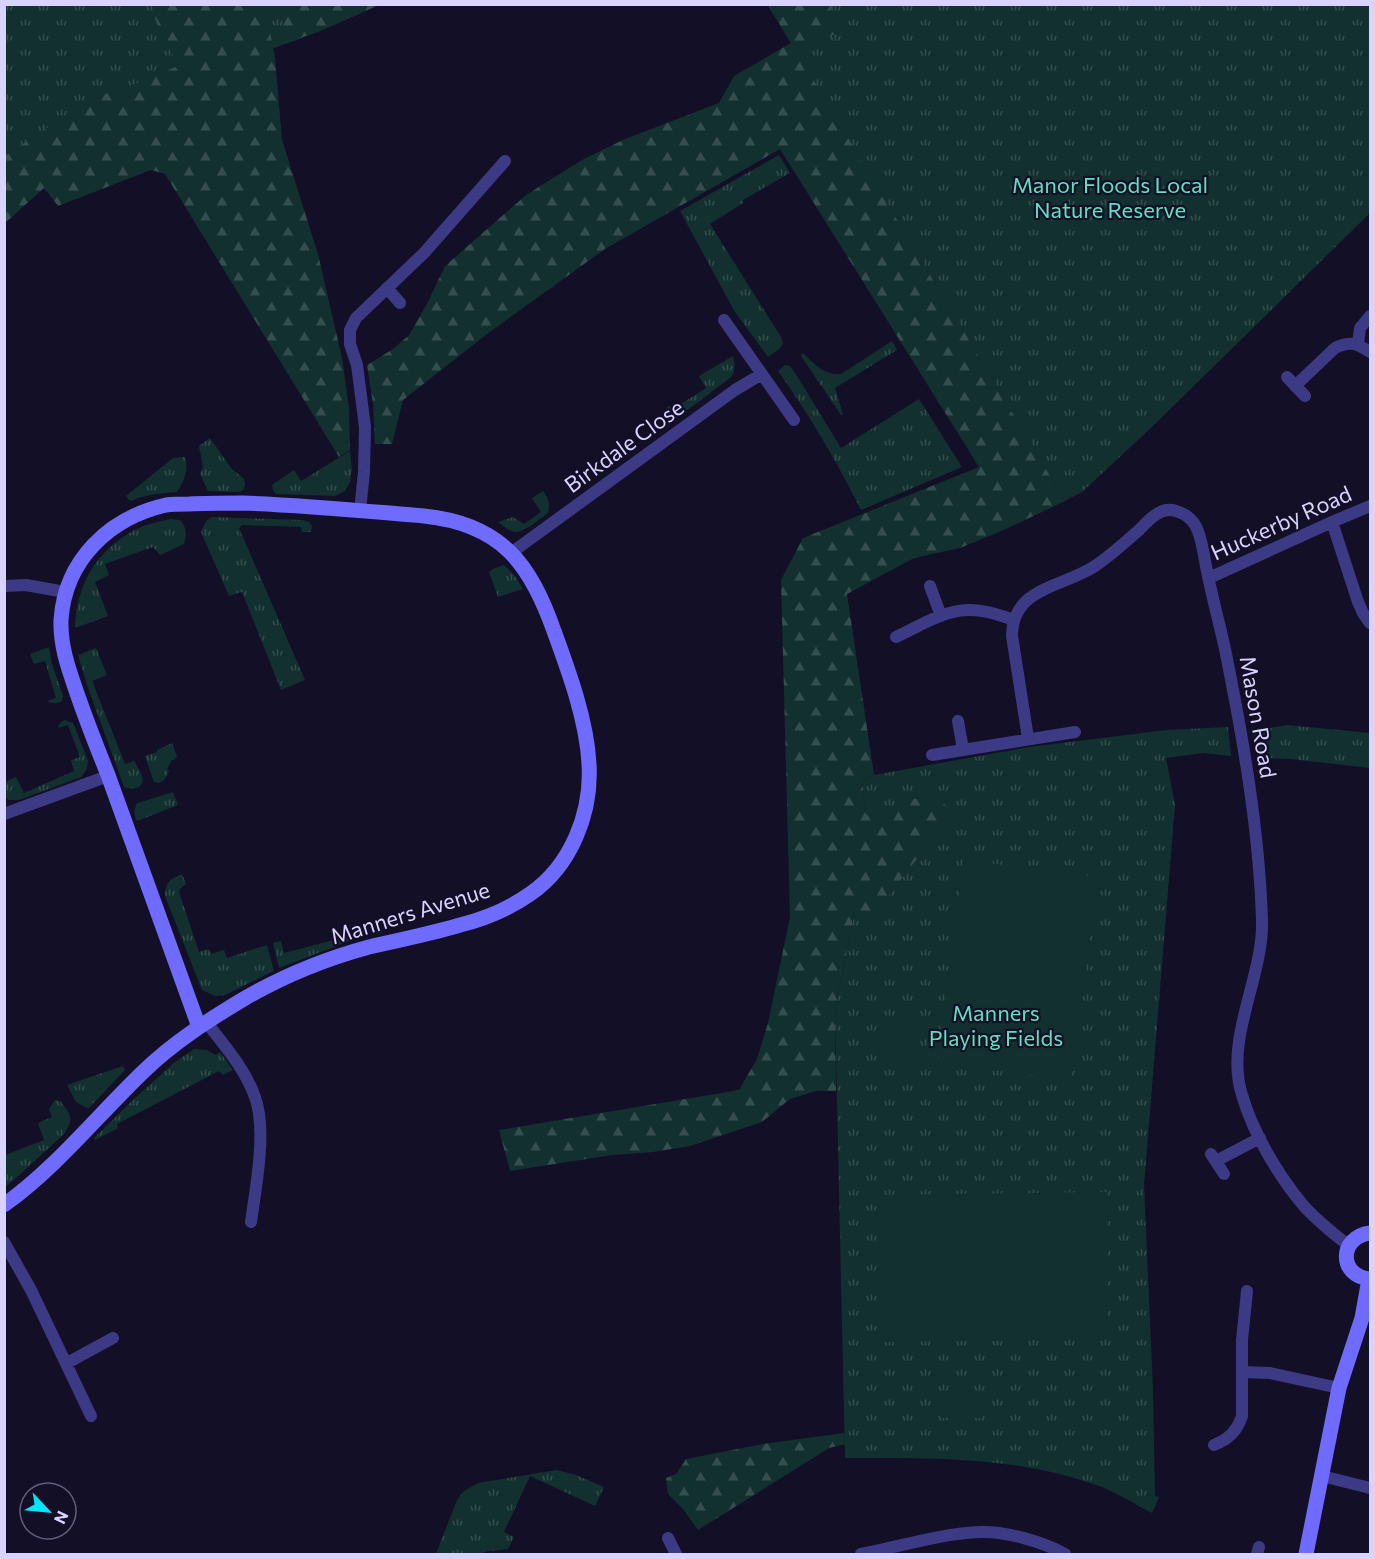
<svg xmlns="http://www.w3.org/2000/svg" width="1375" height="1559" viewBox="0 0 1375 1559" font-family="Commissioner,sans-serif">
<defs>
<pattern id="grass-tufts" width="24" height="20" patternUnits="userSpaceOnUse" patternTransform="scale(1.5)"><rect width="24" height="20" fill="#12302f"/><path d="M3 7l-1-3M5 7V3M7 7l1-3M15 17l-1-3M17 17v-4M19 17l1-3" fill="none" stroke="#344d4e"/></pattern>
<pattern id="forest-firs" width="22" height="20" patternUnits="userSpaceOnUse" patternTransform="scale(1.5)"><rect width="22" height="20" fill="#12302f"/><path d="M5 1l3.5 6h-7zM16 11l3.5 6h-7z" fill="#344d4e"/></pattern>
</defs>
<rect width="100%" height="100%" fill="#130f26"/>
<path fill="url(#grass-tufts)" d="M5,5h374l-59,26 -178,67 -137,125z
M768,5h602v208l-217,213 -71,66 -17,9z
M779,155l11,18 -47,27v3l-33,21 71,113 2,7 -4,5 -11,8 -33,-45 -55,-101z
M892,341l5,9 -62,38 8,27h-2l-40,-59 1,-3 2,1c11,11 20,21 37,20z
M733,356c2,8 3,16 -3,22l-69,52 -2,-3 12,-9 -5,-10 4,-2 3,3 33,-21 -7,-12z
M785,365l5,1 7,10 44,72 78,-49 43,68 -101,43c-25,-50 -51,-94 -83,-139z
M210,438l21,30 13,11 1,6 -1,4 -5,3 -31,-1 -8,-17 3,-7 -4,-21z
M350,451l2,18 -2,13 -5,9 -10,5 -59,-2 -3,-4 -1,-5 22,-15 7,11z
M185,457c4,13 -1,24 -8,35 -17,1 -32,3 -47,9l-4,-5 47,-38z
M543,491c6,8 7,13 5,22 -7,5 -24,19 -31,19 -7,0 -14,-6 -19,-10l15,-5 11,7 17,-12 -9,-14z
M212,517l91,3 6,2 3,4 -1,6h-9l-1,-5 -59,-2 -3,3 66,152 -24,10 -39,-98 -13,4 -28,-64 5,-11z
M170,519l10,1c7,8 7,14 4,24l-24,11 -7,-8 -48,17 4,11 -14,7 13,34 -33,12c1,-46 25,-83 68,-102 8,-3 18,-5 27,-7z
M504,565l11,11 8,13 -25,8 -9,-25 4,-3z
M49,647l3,17 11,32 -1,5c-6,3 -9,3 -15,0l9,-3 -11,-37 -11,3 -4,-10z
M96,648l11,27 -15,6 33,83 9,-3c3,4 6,10 8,15 3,12 -8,15 -18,11l-37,-102 -9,-30z
M64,720l9,3 15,38 -1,7 -6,9 -62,23h-11l-3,-4v-14l11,-5 8,16 50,-22 -3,-11 9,-3 -12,-32 -10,3 1,-4z
M1287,725l83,8v35l-79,-9 -33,-1 -5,-27z
M1228,727l3,29 -28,-3 -37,5 9,47 -31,380 9,205 2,106 4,1 -7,16c-18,-9 -34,-20 -53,-27 -83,-30 -167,-28 -254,-28l-10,-447 19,-96 12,-100 -4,-34 12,-6 155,-28 138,-17z
M172,743l5,14 -3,3h-2l-5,9 2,2 -5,9 -5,3 -5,-1 -9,-26 12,-4v-2z
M173,792l5,13 -41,16c-3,-8 -4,-12 1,-18z
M182,874l4,10 -6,5 -1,3 20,60 10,-3 2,5 13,-4 3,8 40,-13 7,26 -49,24 -10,1 -13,-6 -37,-94c1,-15 4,-16 17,-22z
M353,935l1,2 -2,3 -73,28 -6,-25 8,-2 3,12z
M194,1049l13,1 9,5 4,-3 13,18 -10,5 -4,-4 -102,53 1,4 -23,12 -1,-2 41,-40 40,-36z
M123,1066l2,4 -36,38h-2l-11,-6 -9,-17z
M55,1100l5,1c12,14 14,19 3,34l-47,43 -11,9v-32l39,-15 -6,-17 14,-6 -3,-8z
M557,1470l19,5 28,12 -9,19 -65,-30 -26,56 10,5 -6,12 -20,2 -10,3h-42l21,-54 7,-9 14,-8z"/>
<path fill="url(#forest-firs)" d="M152,5h113l10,53 7,82 36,114 24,104 7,50 1,42 -11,7 -174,-283 -14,-4 -93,36 -14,-18 -39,35v-67l85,-57 45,-15 45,-19c-13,-17 -25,-39 -28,-60z
M280,5v-1l99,1 -59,26 -34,12z
M768,5h66l-7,10 8,19 -37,20 267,447 -59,28 -46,19 -46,10 -67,36 27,181 -12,6 4,34 71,-23 16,25 -41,48 -38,50h-20l-19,96 1,80h-20l-26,8 -28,23 -72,24 -37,6 -41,3 -102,16 -11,-41 240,-40 18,-31 11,-36 22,-106 -9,-337 22,-42 176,-71 -199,-318 -175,100 -118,85 -84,66 -11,44h-17l-2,-40 -6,-39 26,-16 16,-14 18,-31 18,-38 81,-71 56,-35 43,-21 94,-36 15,-27 57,-33z
M844,1433l1,11 -16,4 -131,82 -15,-21 -15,-15 -2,-16 10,-4 10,-15 77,-15z"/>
<path fill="#12302f" d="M964,860l134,17 -27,203 -133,-17z
M905,1013l15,4 -8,34 3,1 -3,15 -35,-8 5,-21 17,3z
M1106,1192l1,147 -226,3 -2,-147z
M981,1391v27h-40v-26z"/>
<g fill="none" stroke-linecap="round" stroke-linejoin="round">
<path stroke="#3d3a85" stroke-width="12" d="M387,288l13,15
M724,320l70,100
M1358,344l2,-16 10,-12
M1287,377l18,19
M1295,386l40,-38c16,-8 22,-4 35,4
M360,511l4,-39 1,-45 -8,-62 -7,-21v-14l6,-12 68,-65 81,-92
M1332,522l26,80 5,11 7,10
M511,553l224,-163 27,-16
M1209,578l123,-56 38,-16
M4,586l22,-1 39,7
M930,586l11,30
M896,637c22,-10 46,-26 71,-27 16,-1 32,5 47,10
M958,721l5,28
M1028,738l-16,-102c0,-49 52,-49 83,-70 15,-10 29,-23 43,-35 6,-6 12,-13 19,-17 6,-4 13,-5 19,-3 22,6 24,25 28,44 5,31 14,62 21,94 18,89 34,180 37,271 2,56 -38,119 -20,175 11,38 36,80 61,110 14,16 30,28 46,41
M932,755l143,-23
M4,814l104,-38
M207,1023c18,23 38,46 48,74 12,33 1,89 -4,125
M1211,1154l13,20
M1216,1161l44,-23
M4,1242l27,48 60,126
M67,1363l46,-25
M1242,1372l28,1 69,15
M1214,1445c15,-6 23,-14 28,-29v-76l5,-49
M1322,1476l48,12
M668,1538l8,16
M861,1554c37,-7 82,-21 119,-22 26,-1 63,10 85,22
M1257,1554l2,-7"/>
<path stroke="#6f6bff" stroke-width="15" d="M4,1205c52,-37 94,-90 140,-134 29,-28 63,-50 98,-71 39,-23 83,-41 127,-53 30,-7 61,-13 91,-22 24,-6 50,-17 70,-31 41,-28 62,-81 59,-130 -2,-43 -20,-92 -35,-133 -24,-68 -53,-107 -130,-115 -60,-5 -121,-11 -181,-13 -18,0 -36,0 -54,1 -8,0 -16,0 -23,1 -57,13 -101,55 -105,115 -1,28 9,53 18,79 9,26 19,51 29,76 31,84 61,168 91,252
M1370,1233c-31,4 -32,43 0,46
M1306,1554l33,-166 23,-70 7,-39"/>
</g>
<g text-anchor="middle" stroke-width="4.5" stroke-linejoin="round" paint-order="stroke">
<g font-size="22" fill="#5fe0c0" stroke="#130f26">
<text x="1110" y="193">Manor Floods Local<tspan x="1110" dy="25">Nature Reserve</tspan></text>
<text x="996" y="1021">Manners<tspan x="996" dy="25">Playing Fields</tspan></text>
</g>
<g font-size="22" fill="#d9d4ff" stroke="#130f26">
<text transform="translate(624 446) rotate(-36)" y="8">Birkdale Close</text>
<text transform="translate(1281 523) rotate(-24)" y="8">Huckerby Road</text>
<text transform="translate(1258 717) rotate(80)" y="8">Mason Road</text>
<text transform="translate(410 913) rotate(-17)" y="8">Manners Avenue</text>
</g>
</g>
<rect width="1375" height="1559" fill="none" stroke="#d9d4ff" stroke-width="12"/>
<g transform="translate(48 1511) rotate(116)"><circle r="28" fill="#130f26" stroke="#625e7d" stroke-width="1.5"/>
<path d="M0-4.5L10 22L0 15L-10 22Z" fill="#00e5ff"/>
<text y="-9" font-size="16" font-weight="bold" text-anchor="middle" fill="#d9d4ff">N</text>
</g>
</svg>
